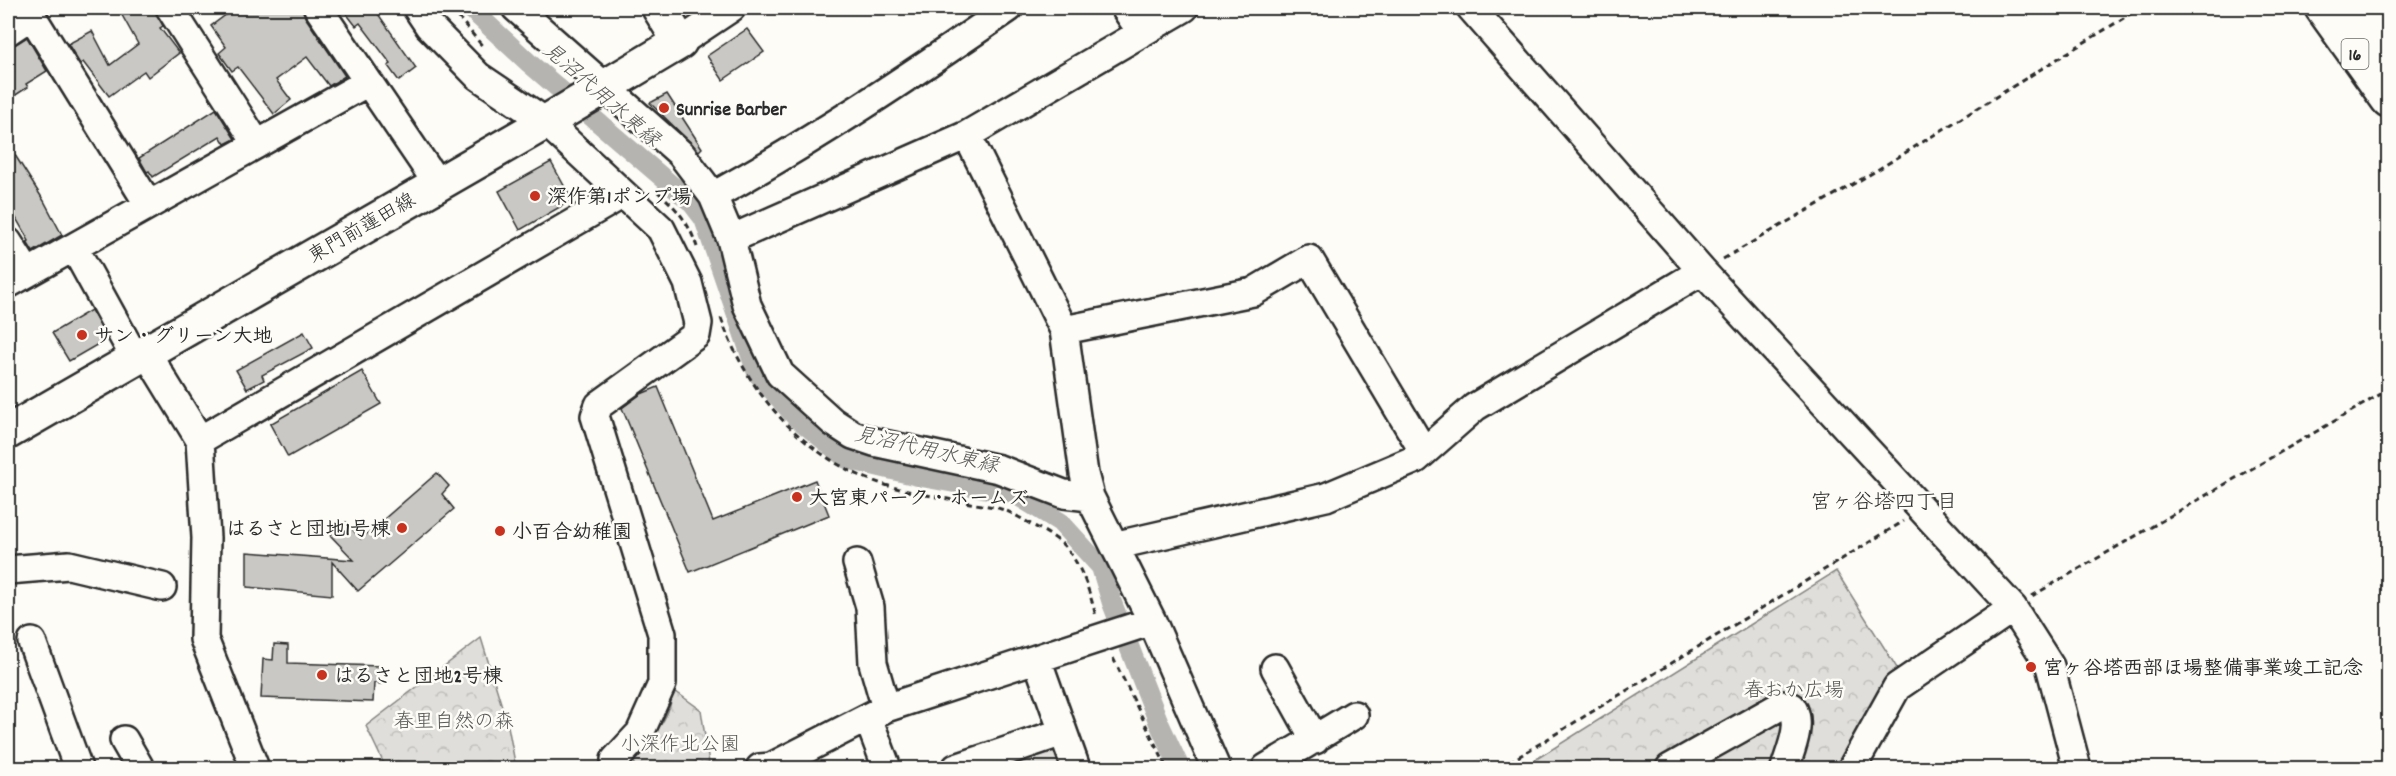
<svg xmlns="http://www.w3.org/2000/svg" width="2396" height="776" viewBox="0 0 2396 776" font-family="Dekko,'Klee One',sans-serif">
<defs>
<pattern id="forest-firs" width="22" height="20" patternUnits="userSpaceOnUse" patternTransform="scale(1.5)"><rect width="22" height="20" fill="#dfdeda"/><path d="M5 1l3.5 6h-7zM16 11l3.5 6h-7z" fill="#c0bfbb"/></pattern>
<pattern id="park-crowns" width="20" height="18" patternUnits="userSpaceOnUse" patternTransform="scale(1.5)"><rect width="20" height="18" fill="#dfdeda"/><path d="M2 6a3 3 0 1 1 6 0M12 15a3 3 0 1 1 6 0" fill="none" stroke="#c0bfbb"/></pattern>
</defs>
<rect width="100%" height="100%" fill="#fdfcf7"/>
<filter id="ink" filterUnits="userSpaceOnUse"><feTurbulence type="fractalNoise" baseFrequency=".0167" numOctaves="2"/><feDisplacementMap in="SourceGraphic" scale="12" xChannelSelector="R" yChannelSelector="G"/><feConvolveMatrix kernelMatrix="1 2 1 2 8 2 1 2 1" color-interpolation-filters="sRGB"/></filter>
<g filter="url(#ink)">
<path fill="url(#forest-firs)" stroke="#858482" stroke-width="1.5" d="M1061,745l8,23h-76z"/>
<path fill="url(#park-crowns)" stroke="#858482" stroke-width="1.5" d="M1836,571l61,97 -59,100h-316z
M481,638l27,88 8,42h-130l-20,-42z
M672,689l29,21 8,53 -31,5h-41l-4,-8c16,-21 41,-43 39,-71z"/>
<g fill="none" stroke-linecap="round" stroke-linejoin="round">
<path stroke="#b5b4b1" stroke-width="20" d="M470,8l59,55 162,139 13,17 53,154 39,44 51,42 75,18 93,17 45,28 41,45 11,36 47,120 21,45"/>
</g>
<path fill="#c9c8c4" stroke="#2b2b2b" stroke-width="1.5" d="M118,8h36l9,18 -3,2 19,25 -31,24 -4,-6 -35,25 -26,-34 -3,2 -12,-20 24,-13 18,34 28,-21z
M235,8h68l2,9 40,59 -16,10 -22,-29 -31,23 15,20 -17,14 -36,-47 -6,4 -13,-18 7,-6 -15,-21z
M342,8h39l-5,3 40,57 -17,13 -11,-15 3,-2 -31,-41 -4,3z
M747,29l17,23 -41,28 -16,-24z
M27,37l20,34 -21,13 2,3 -20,13v-54l8,-2z
M667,94l35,54 -3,3 -49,-48z
M216,109l19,30 -10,5 -5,-8 -67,41 -4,-6 -2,1 -8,-14z
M8,144l36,57 18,34 -29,17 -6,-10 2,-1 -21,-37z
M551,162l21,38 -52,30 -21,-39z
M91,310l16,29 -38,22 -17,-28z
M304,332l9,16 -51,27 2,5 -17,9 -11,-19z
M362,371l19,33 -93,53 -18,-33z
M658,387l55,134 102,-41 14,35 -139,57 -68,-164 19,-14z
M437,473l12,13 -7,8 12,15 -96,82 -26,-29v33l-85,-8v-35l107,8 -24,-25 16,-13 15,17z
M274,644l14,1v18l93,3v18l-7,-1 -1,19 -112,-4 2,-39 10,1z"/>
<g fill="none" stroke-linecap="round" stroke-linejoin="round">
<defs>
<path id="minor" d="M27,8l122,197
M170,8l87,136
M318,8l119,175
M417,8l12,18 49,50 68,46 115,107 27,54 10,40 -2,12 -97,70 -4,11 67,218v50l-22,49 -25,27 1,8
M516,8l165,146 32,42 18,43 16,66 33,69 53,48 20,13 21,7 125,27 65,25 26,3
M1125,8l17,25
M1471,8l231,263 311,337 37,58 27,102
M8,31l24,-16
M680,42l51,-34
M967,135l97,195 20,144 6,23 62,124 64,147
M713,196c102,-56 200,-122 296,-188
M731,239l236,-104 217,-127
M8,242l19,30
M74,247l61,111
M8,284l360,-202
M1064,330l189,-38 56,-33 115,193
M146,352l54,88 6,98 -2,101 51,129
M200,440l423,-246
M1117,547l5,-3 204,-47 90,-38 59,-52 227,-136
M857,563l13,44 3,56 13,45
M8,570l61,-5 93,22
M32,642l46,126
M1037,659l39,109
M1275,668l40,72
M868,718l19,50
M124,740l16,28
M760,768l11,-1 115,-59 266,-87
M956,768l107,-36
M1266,768l88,-53
M1670,768l112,-63 10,2c11,17 -2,44 -7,61
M1852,768l45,-81 116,-79"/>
<path id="major" d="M8,432l538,-310 134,-80 -21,-34"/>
<path id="highway" d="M2322,8l66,92
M2353,8l35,45"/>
</defs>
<use href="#minor" stroke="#2b2b2b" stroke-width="32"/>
<use href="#major" stroke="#2b2b2b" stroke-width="38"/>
<use href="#highway" stroke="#2b2b2b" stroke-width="38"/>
<path stroke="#2b2b2b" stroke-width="3" stroke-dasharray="6 4.5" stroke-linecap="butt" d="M451,8l33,40
M658,192c19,16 31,31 39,55
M1723,259l151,-87 266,-164
M721,318c23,67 73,128 138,157 35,16 74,21 111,28 10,2 22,3 31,6 13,4 25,13 37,19 12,7 24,13 32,25 14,19 20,41 26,63
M2032,596l356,-206
M1113,658l54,110
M1500,768l404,-247"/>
<use href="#minor" stroke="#fdfcf7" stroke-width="27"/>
<use href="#major" stroke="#fdfcf7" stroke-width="33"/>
<use href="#highway" stroke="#fdfcf7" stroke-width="33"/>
</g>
</g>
<g fill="#c8321e" stroke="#fdfcf7" stroke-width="2">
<circle cx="664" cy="108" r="6"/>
<circle cx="535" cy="196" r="6"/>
<circle cx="82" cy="335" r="6"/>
<circle cx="797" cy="497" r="6"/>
<circle cx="402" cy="528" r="6"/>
<circle cx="500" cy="531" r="6"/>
<circle cx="2031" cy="667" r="6"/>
<circle cx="322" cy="675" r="6"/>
</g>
<g text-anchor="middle" stroke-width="5" stroke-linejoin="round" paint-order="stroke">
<rect fill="#fdfcf7" stroke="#6a6a68" stroke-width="1.5" x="2341.5" y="39" width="27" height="30" rx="4.5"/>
<g font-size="18" font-weight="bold" fill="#2b2b2b">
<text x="2355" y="60">16</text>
</g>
<g font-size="20" font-weight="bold" fill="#2b2b2b" stroke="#fdfcf7" text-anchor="start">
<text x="676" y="115">Sunrise Barber</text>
<text x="547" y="203">深作第1ポンプ場</text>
<text x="94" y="342">サン・グリーン大地</text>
<text x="809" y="504">大宮東パーク・ホームズ</text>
<text x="390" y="535" text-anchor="end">はるさと団地1号棟</text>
<text x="512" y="538">小百合幼稚園</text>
<text x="2043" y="674">宮ヶ谷塔西部ほ場整備事業竣工記念</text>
<text x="334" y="682">はるさと団地2号棟</text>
</g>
<g font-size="20" fill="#2b2b2b" stroke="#fdfcf7">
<text transform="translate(361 227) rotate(-30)" y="7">東門前蓮田線</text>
</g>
<g font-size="20" fill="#585857" stroke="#fdfcf7">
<text x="1794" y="696">春おか広場</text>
<text x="454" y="727">春里自然の森</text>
<text x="680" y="750">小深作北公園</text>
</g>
<g font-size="21" font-style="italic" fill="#5b5b5a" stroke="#fdfcf7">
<text transform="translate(602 94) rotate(41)" y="7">見沼代用水東縁</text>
<text transform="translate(927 449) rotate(13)" y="7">見沼代用水東縁</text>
</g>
<g font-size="21" fill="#2b2b2b" stroke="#fdfcf7">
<text x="1884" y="508">宮ヶ谷塔四丁目</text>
</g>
</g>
<rect width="2396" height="776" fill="none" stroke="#fdfcf7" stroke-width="30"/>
<rect x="15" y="15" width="2366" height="746" fill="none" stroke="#2b2b2b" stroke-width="2" filter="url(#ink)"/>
</svg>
